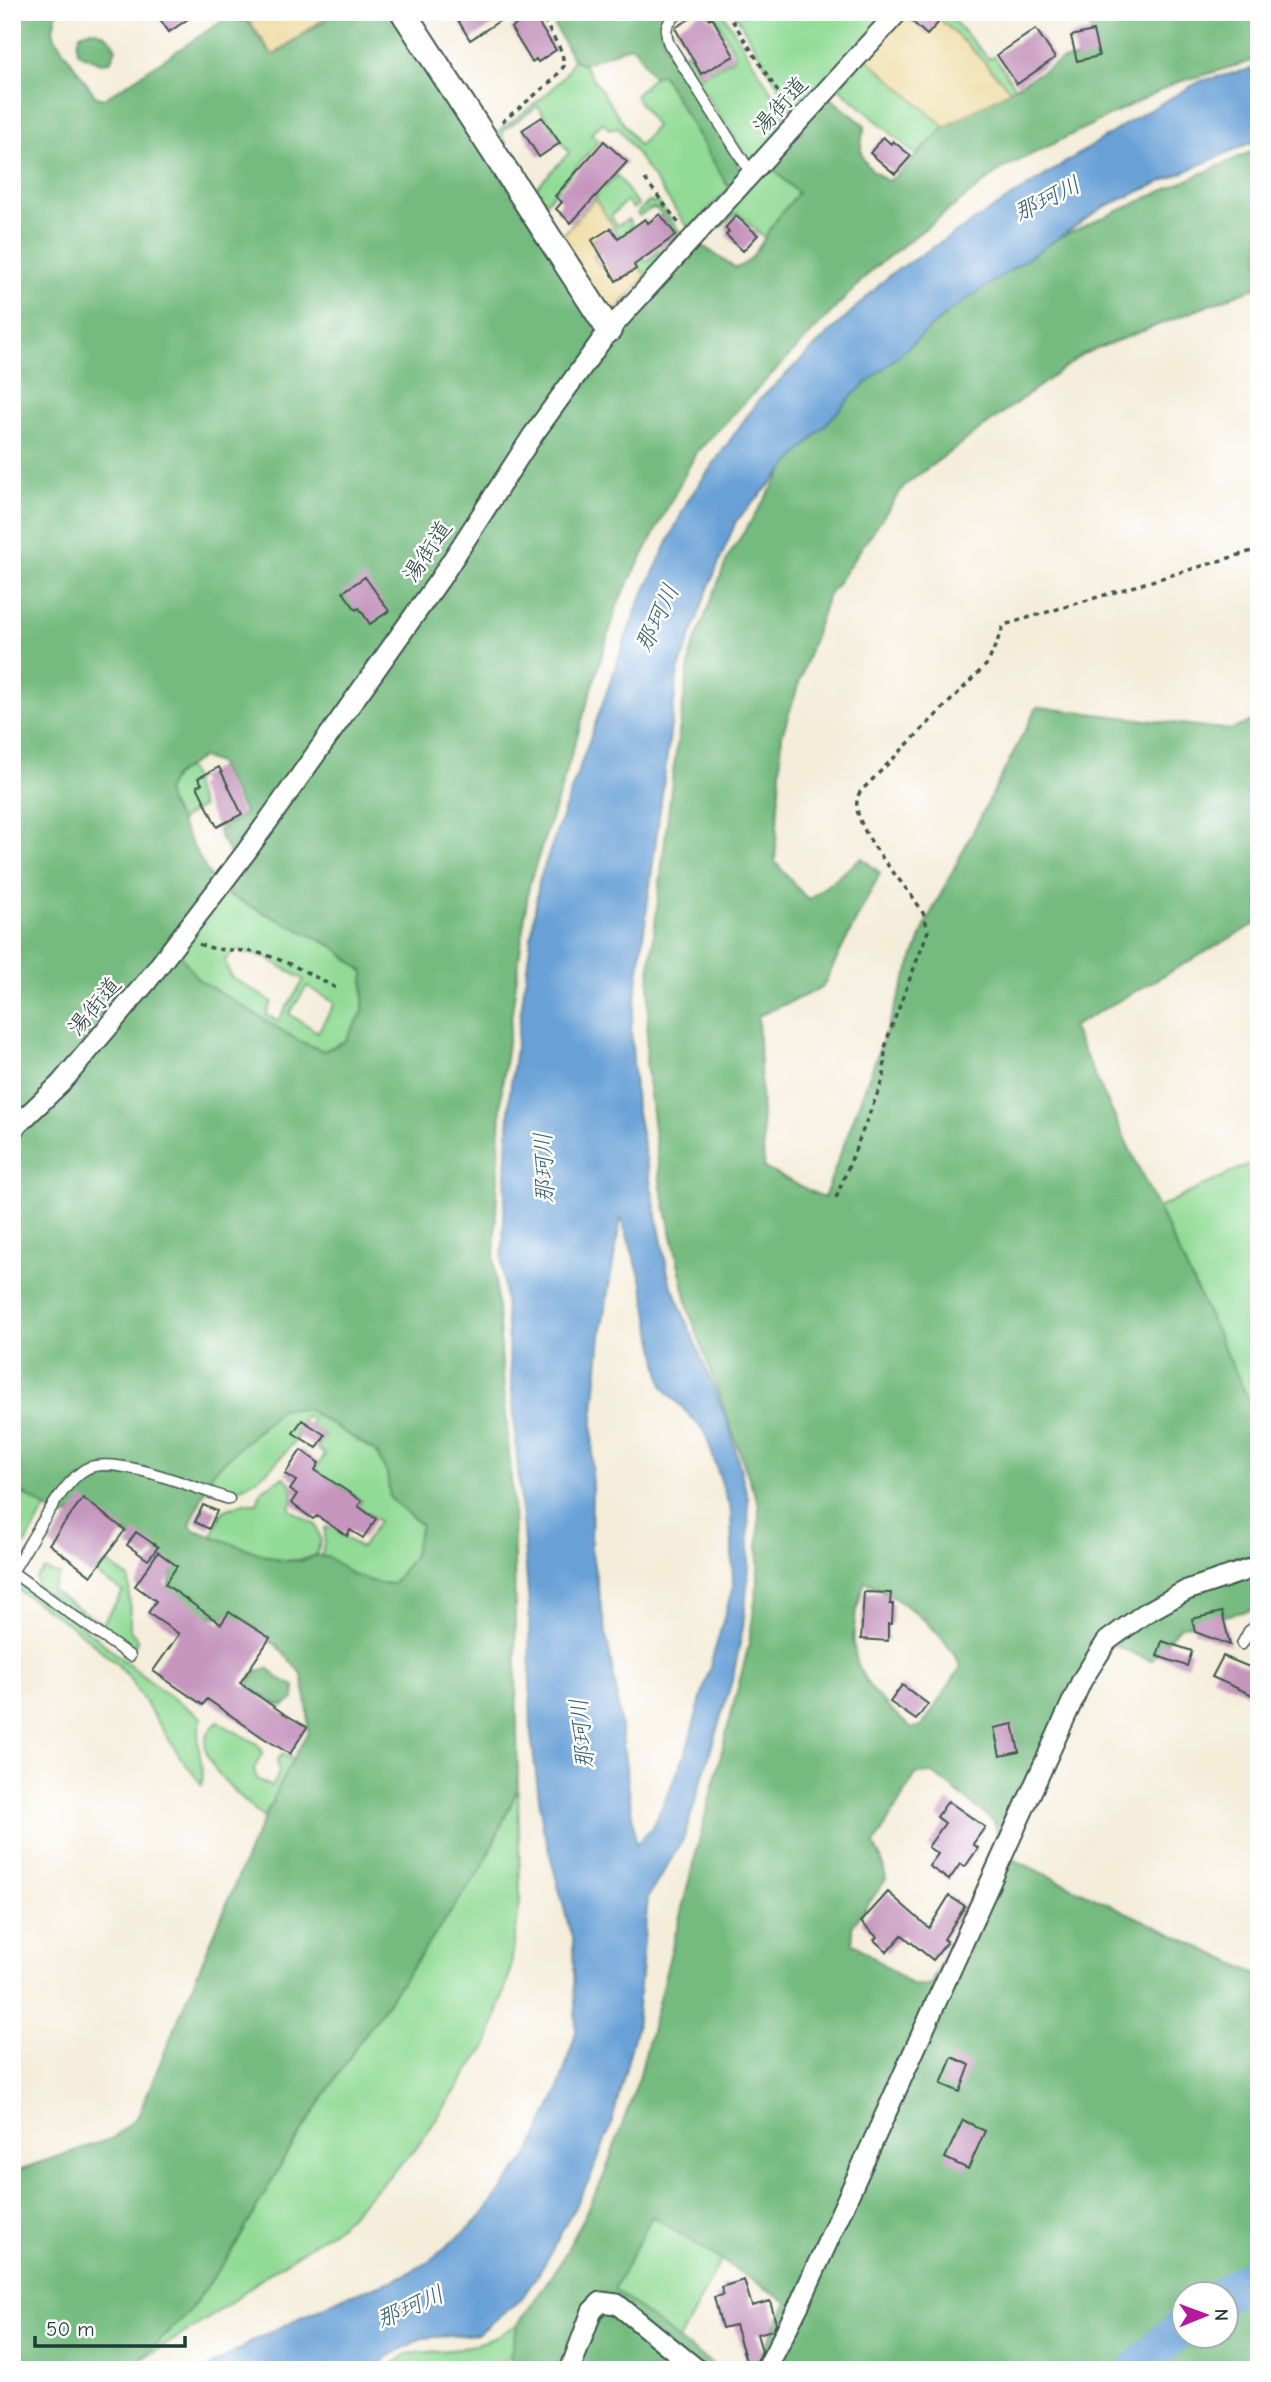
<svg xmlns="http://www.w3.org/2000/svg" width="1271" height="2382" viewBox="0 0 1271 2382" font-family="'Comic Neue','Klee One',sans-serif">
<rect width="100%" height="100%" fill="#fff"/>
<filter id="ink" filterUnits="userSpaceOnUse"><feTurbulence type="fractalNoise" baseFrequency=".0143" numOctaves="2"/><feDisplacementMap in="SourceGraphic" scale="14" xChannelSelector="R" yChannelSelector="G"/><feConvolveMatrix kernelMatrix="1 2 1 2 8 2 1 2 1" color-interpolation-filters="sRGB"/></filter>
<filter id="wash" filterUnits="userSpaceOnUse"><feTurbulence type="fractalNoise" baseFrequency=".00686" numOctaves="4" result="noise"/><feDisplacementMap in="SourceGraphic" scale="28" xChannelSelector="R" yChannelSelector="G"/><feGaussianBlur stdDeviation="1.57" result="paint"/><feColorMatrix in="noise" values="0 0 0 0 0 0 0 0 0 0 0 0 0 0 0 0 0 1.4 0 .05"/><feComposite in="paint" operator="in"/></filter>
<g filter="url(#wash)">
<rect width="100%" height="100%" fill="#f4edda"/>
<path fill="#92db96" stroke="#588c65" stroke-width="2" fill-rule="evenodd" d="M707,12h15l68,110 -39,42 -70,-108 6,-4 14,24 33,-18 1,-5 -20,-37h-5z
M734,12h157l-95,104z
M932,12h14l43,47 5,-3 21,31 -5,3 -39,-42z
M865,57l80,70 -29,28 -78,-68z
M573,59l10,5 56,82 17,-20 -21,-30 18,-19 8,-4 68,115 -37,39 -6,-2 -68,-98 -9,2 -6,-7 -12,12 8,7 -58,67 -10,-15 38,-40 -31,-47 -34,24 -2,7 4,6 -3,3 -6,-10 2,-5c23,-19 65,-43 74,-72z
M768,164l30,29 -26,33 -6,13 -29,-26 -17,14 -9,-1z
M617,175l21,30 -5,4 -6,-9 -16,16 6,10 11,-7 4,6c-11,11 4,24 12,35h4l29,-24 -20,-27 -5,-1 -13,8 -2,-3 12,-11h9l25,35 -37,40 -51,-78 2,-3 -8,-9 13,-3 4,3z
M187,767l8,13 -2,6 9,21 -19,11 -3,5 -12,-23 -2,-9 8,-15z
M220,891l113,55 31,26 -1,40 -18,29 -21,10 -23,-9 -103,-62 -21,-30zM235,950l29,7 40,23 -26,41 -12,-6 6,-13 -42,-26 -5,-16zM307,986l28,17 -17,29 -29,-18z
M1259,1159v263l-101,-214z
M282,1408l26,2 68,42 11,21 3,25 31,27 -8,32 -21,27c-13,-1 -29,-4 -40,-10 -11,-6 -18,-16 -31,-18l4,-16v-12l4,-1 32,21 18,-27 -21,-15 4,-5 -47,-31 10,-15 -8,-7 8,-13 -16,-10 3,-5 -7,-5 -11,18 4,3c-13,19 -44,54 -69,54 -6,0 -15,-3 -21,-5l5,-13z
M283,1477l8,6 2,13 -3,14 26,15 5,15 -5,15c-32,16 -73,-8 -104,-19l11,-25 21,-8h13l5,-13z
M12,1491l14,4 20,13 -22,38 -12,12z
M106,1562l23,16 1,52 8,10 -3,6 -10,1 -88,-60 -1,-9 8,-8 16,5 -9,15 51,34 21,-32 -28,-19z
M12,1578l67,46 82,66 41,28c-10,26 3,42 0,67l-21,-27 -53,-82 -11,-12 -41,-35 -64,-43z
M218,1722l39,22 6,8 -9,17 3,10 15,8 7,-14 -2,-12 5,-7 11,5 -29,60c-20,-22 -86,-67 -46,-97z
M518,1788l2,113 -10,72 -22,70 -73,107 -76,76 -71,48 -56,42 -74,46 49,-48 48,-67 50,-90 73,-113 125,-178z
M652,2216l69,43 -42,82 -65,-52z
M518,2324l-8,32 -20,14h-105l22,-16 53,-5 34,-11z"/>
<path fill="#75bb7f" stroke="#4a7c5a" stroke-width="2" fill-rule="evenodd" d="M12,12h45l-4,17 2,9 41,59 8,2 132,-87 5,1 29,40 7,1 60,-42h55l219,328 85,-96 7,2 32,22c19,-4 28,-30 39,-45 7,-10 16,-20 24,-30l-30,-29 61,-67 33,26 3,4c-10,30 -2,37 22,54l8,-4 50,-50 117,-67 32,-5 -5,-37 4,-6h166v47l-84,24 -173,86 -128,99 -178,185 -78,150 -58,189 -31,93 -27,202 -8,174 19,243 5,284 -35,78 -125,178 -73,113 -50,90 -48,67 -49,48 -16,8h-110v-198l101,-34 25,-22 112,-268 39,-82 19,-33v-21l-6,-38 -26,-29 -43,-26 -32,-4 -34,-22 6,-23 -22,-22 -71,-38 -19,8 -35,-23 -14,-4zM202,757l16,6 27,51 -26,15 -1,4 20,34 -18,24 113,55 31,26 -1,40 -18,29 -21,10 -23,-9 -103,-63 -21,-29 37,-66 -45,-81 -3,-12 8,-15zM282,1408l27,2 67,42 11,21 3,25 31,27 -8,32 -21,27 -14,-1 -25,-8 -24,-17 -13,-3 -12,6 -26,-1 -84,-30 -4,-5 23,-53z
M547,12h120c-7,18 -5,26 3,43l73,118 -14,15 -67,-114 -9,3 -19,-30 -4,-1 -47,18 -10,-5z
M92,30c13,3 18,7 24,19l-6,13 -10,1 -22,-10 -1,-9 3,-10z
M1259,148v138l-176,68 -178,131 -78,113 -45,137 -7,127 33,38 54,-42 18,15 -58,115 -64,28 6,152 60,30 103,-277 110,-214 194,23 28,-12v204l-187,105 187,395v186l-80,19 -28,34 -49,-21 -102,213 259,122v395h-155l-5,-6 -4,6h-347l9,-5 30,-63 -135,-86 -38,73 65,52 42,29h-207l-4,-14 8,-32 43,-62 42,-84 36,-100 110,-434 9,-63 1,-75 -70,-195 -28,-124 -15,-124 4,-96 23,-194 18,-121 37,-95 80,-125 40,-55 171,-122zM865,1581c37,19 77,47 96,86l-39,59 -10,2c-58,-46 -71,-76 -47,-147zM933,1773l61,48 4,17 -68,148 -18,-1 -59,-42 -1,-16 34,-48 -5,-21 -7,-13 42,-71zM1184,2294h42v42h-42z
M268,1668l10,10 17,8 -1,13 -10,7 -8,-2 -28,-17c2,-12 8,-17 20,-19z"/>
<path fill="#eeda9e" stroke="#868c69" stroke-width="2" fill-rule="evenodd" d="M252,12h81l-60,43 -27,-39z
M906,12h26l39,36 39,42 -65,37 -80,-70z
M595,199l51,78 -32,35h-8l-46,-74zM611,229l25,40 -20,12 -11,-18 -5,3 -6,-9 5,-4 -7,-13z"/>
<path fill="#69a1d7" stroke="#446f86" stroke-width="2" fill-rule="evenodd" d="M1259,67v72l-155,68 -154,104 -96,83 -118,127 -30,73 -28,78 -47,358 5,77 33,172 60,146 19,74 1,68 -6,60 -10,50 -49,161 -36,59 -12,132 -25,97 -20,50 -47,89 -22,33 -44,36 -56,4 -31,17 -19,15h-167l55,-33 86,-41 49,-16 32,-17 54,-46 49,-65 27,-58 19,-62 -3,-90 -30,-114 -12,-93 -2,-128 -27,-344 8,-172 29,-210 98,-274 51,-107 69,-98 134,-128 244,-156 66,-37zM621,1217l22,68 20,102 42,45 26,80 2,74 -48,169 -31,70 -18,20 -20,-155 -25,-141 2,-129 9,-94z"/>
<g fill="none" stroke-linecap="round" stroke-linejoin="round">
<path stroke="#69a1d7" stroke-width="37" d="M1224,2294l35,-22
M1136,2370l48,-46"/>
</g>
<g id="blocks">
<path fill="#c696be" d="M155,12h43l-29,20z
M453,12h60l-43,28z
M701,12h4l4,7 3,-2 22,39 -33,18 -26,-46z
M910,12h17l11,11 -11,12 -19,-17z
M528,17l3,5 4,-4 21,32 -18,12 -2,-3 -4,3 -21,-34z
M1036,29l19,29 -38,26 -20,-29z
M1093,31l6,25 -22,5 -6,-25z
M542,117l18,26 -21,14 -17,-27z
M883,137l8,7 2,-3 18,15 -16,18 -25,-21z
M604,141l23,21 -56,61 -15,-14 6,-7 -7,-6z
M660,214l16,21 -42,30 2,4 -20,12 -24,-41 19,-12 7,10 27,-19 3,4z
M736,216l22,19 -15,16 -17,-16 3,-3 -4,-4z
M365,577l24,34 -19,13 -11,-16 -3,2 -13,-18z
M219,767l23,47 -25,13 -20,-41 5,-2 -4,-6z
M302,1420l23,15 -8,13 -24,-15z
M301,1450l18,13 -4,7 47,31 -4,5 18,13 -13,19 -13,-8 -3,6 -30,-20 -4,3 -22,-16 6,-9 -7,-4 6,-9 -11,-7z
M83,1498l42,32 -34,46 -42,-32z
M203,1505l14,6 -8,18 -14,-7z
M136,1532l22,15 -10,13 -21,-15z
M158,1552l19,14 -12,18 56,40 8,-12 41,26 -30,45 43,30 24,14 -17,27 -28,-17 -55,-38 -4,6 -50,-34 26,-37 -31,-21 8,-12 -21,-15z
M864,1592l27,1 -1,11h3l-1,20h-4v17l-27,-2z
M1222,1612l8,33 -35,-13 -3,-13z
M1162,1641l30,10 -5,15 -30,-10z
M1223,1656l36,15v27l-47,-21z
M902,1685l26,19 -12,16 -26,-18z
M1013,1724l6,28 -19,4 -6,-28z
M948,1801l37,26 -12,17 5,4 -13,19 -5,-3 -11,16 -20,-14 9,-12 -10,-7 17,-24 -8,-6z
M888,1892l41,36 20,-32 16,10 -21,33 3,3 -14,18 -31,-25 -15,17 -13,-12 3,-3 -16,-15z
M952,2057l18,8 -10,27 -19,-8z
M963,2120l22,11 -17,38 -23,-11z
M744,2280l8,26 18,-5 6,22 -3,7 -16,4 5,17 -5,10 -10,3 -12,-39 -13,3 -8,-31 9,-2 -2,-8z"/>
</g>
</g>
<g filter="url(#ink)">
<use href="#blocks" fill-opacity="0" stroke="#3f574d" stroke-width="2"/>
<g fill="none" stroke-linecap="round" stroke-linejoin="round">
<defs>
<path id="service" d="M681,12c-14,9 -18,16 -12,32l82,129
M12,1572c16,-24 51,-94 76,-104 29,-13 110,21 141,31
M12,1572l118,84
M1242,1644l7,-13 10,-7"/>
<path id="minor" d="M12,1130l49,-47 87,-103 98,-128 194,-273 93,-144 76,-105 289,-318
M570,2370l22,-59 9,-9 16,2 81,66
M766,2370l33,-65 283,-625 25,-39 37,-27 43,-24 72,-24"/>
<path id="tertiary" d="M403,12l206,318"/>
</defs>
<use href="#service" stroke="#3f574d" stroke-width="13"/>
<use href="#minor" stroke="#3f574d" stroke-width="23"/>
<use href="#tertiary" stroke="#3f574d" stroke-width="28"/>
<path stroke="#3f574d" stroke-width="3.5" stroke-dasharray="5 5" stroke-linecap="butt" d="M727,12l61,96
M502,122l51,-42 11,-14 -2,-14 -23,-40
M645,179l35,46
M199,944c21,9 38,4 59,9 29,7 55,23 80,36
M836,1198l48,-121 1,-29 4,-14 39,-103c-2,-5 -2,-12 -4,-16 -13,-28 -83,-92 -64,-123l128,-129 16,-38 255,-76"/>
<use href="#service" stroke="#fff" stroke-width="10"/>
<use href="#minor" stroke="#fff" stroke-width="19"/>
<use href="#tertiary" stroke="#fff" stroke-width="24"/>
</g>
</g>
<g text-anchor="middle" stroke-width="5" stroke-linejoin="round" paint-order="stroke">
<g font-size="23" fill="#1f3d34" stroke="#fff">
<text transform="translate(780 105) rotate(-48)" y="8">湯街道</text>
<text transform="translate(427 551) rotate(-56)" y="8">湯街道</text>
<text transform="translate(94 1006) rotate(-50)" y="8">湯街道</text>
</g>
<g font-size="24" font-style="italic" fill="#39606d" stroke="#fff">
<text transform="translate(1047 199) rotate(-27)" y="8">那珂川</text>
<text transform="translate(657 618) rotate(-65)" y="8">那珂川</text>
<text transform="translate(544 1168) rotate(-92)" y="8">那珂川</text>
<text transform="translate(582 1734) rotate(-96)" y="8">那珂川</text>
<text transform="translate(410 2307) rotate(-24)" y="8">那珂川</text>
</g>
</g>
<rect width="1271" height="2382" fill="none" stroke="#fff" stroke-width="42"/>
<g transform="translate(1205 2315) rotate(89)"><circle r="33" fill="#ffffff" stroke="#a5b1ae" stroke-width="2"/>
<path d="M0-5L12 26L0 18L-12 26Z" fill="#b5179e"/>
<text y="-10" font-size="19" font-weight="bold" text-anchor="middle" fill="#1f3d34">N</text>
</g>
<path d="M35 2336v10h150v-10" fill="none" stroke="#1f3d34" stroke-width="3.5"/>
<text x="46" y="2336" font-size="21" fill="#1f3d34" stroke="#ffffff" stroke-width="5" paint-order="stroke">50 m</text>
</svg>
